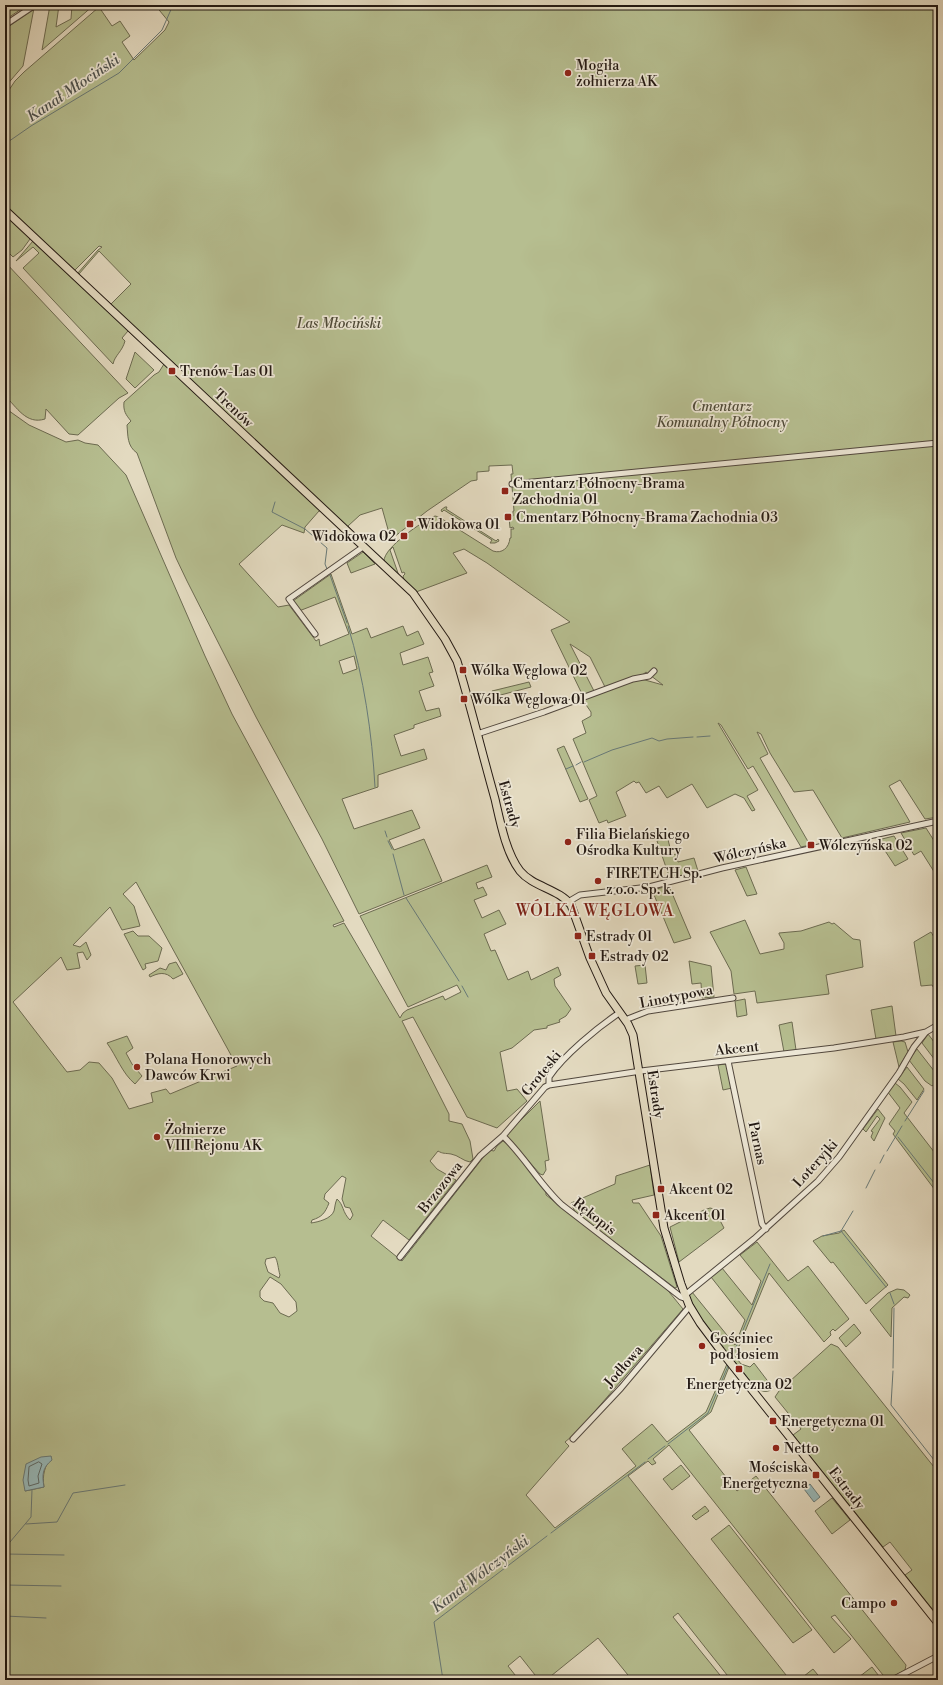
<svg xmlns="http://www.w3.org/2000/svg" width="943" height="1685" viewBox="0 0 943 1685" font-family="'Libre Bodoni',serif">
<rect width="100%" height="100%" fill="#e3dac0"/>
<filter id="stains"><feTurbulence type="fractalNoise" baseFrequency=".005" numOctaves="4"/><feColorMatrix values="0 0 0 0 .2 0 0 0 0 .09 0 0 0 0 .02 0 0 0 .5 -.17"/></filter>
<radialGradient id="worn" r=".72"><stop offset=".6" stop-color="#630" stop-opacity="0"/><stop offset="1" stop-color="#630" stop-opacity=".3"/></radialGradient>
<path fill="#b6be90" stroke="#6c6b51" fill-rule="evenodd" d="M5,5h22l-22,15z
M50,5h9l-3,22 15,-8 1,-14h22l-52,45z
M155,5h783v812l-13,2 -25,-39 -11,6 21,36 -68,16 -29,-48 -19,2 -24,-39 -9,-19 -4,-2 11,22 -8,4 50,87 -9,2 -48,-81 -5,3 -27,-44 -3,-2 40,67 -11,6 8,14 -3,1 -8,-13 -9,-4 -28,14 -15,-24 -25,14 -8,-12 -13,7 -7,-11 -3,1 -2,-2 -18,11 10,24 -18,7 -1,-3 -8,3 -10,-23 8,-4 -24,-57 13,-6 -4,-12 9,-5v-4l-9,-13 54,-20 9,1 18,5 -17,-13 -5,4 -36,11 -15,-30 -20,-13 24,47 -11,5 -32,-66 19,-8 -83,-59 -23,-14 -11,4 14,20 -51,19 -11,-9 -2,-7 2,-2 -1,-2 -2,1 -9,-26 -3,3 9,26 -15,-15c0,-14 39,-40 51,-45l4,1 54,34c9,3 16,-3 17,-13h1v-9h3l-1,-2 -3,1 -1,-11 4,-1v-5h1l-3,-37h2l-1,-9 -23,1v5l-12,1v8l-6,1 -44,30 -33,26 -2,-8h-2l2,10 -3,2h-3l-3,-4 6,-4 -7,-25 -22,7 -12,11 5,6 -260,-243 18,15 20,-20 -32,-33 -20,23 11,11 -13,-11 21,-24 4,-3 -3,-1 -26,26 -68,-64v-112l10,-15 9,-9 75,-65 13,19 8,-5 10,15 -8,6 12,18 31,-30 4,-8z
M34,8l-11,58 -18,21v-59z
M5,214l25,25 -8,11 -9,7 -8,-8z
M33,241l129,120v1l-34,-31 -6,7 3,3c-3,11 -10,14 -12,23l-90,-96 16,-15 -6,-6 -17,14z
M5,262l123,131 -9,5 -41,37 -9,-1 -23,-25 -1,10c-19,6 -28,-12 -40,-23z
M135,352l19,18 -19,18 -9,-9z
M164,364l157,147h-2l-14,16 -1,6 -22,-8 -43,39 39,43 11,-2 27,36 3,-2 1,7 29,-12 -14,-37 -36,14 -6,-10 38,-27 21,60 15,-6 4,10 32,-12 4,10 11,-5 6,13 -24,9 3,12 25,-8 5,15 -4,1 5,13 -15,5 7,20 13,-3 2,8 -27,9v3l-20,7 7,21 23,-7 3,10 -49,16v12l-36,12 12,30 58,-19 8,18 -31,12 5,10 30,-11 18,42 -83,33 -37,-75 -66,-122 -69,-136 -11,-23 -39,-105c-10,-7 -9,-17 -10,-28l4,-4c-5,-6 -8,-10 -7,-19l30,-27 5,-3zM354,656l3,13 -14,5 -4,-13z
M5,408l24,17 37,17 12,-2 7,3 13,2 28,30 79,181 27,58 112,207 -11,4 1,2 10,-4 56,95 3,-5 4,-3 36,-14 2,4 16,-8 -4,-7 -49,22 -48,-91 127,-51 5,12 -16,6 2,6 5,-2 4,8 -13,5 8,18 17,-8 7,14 -22,10 7,17 4,-1 13,30 20,-9 3,9 27,-13 3,8 -7,4 1,7 16,23 -5,7 -7,4 1,2 -13,4v2l-13,2 -22,18 -12,4 7,39 10,-2 10,12 -30,27 -30,-11 -54,-100 -11,4 47,93v7l13,3 8,17 3,18 -3,3c-7,-1 -12,-7 -19,-8 -6,-1 -8,0 -13,-3l-8,10 7,8 19,11 -47,60 -26,-20 -12,16 31,25 87,-111 5,1 3,-5 6,-5 7,5 36,43v6l119,92 18,22 -106,123 -12,10 4,4 -43,49 29,33 81,-62 -14,-17 30,-25 15,18 39,-30 21,-48 2,3 -18,45 -22,18 48,61 19,-15 150,189 -1,5 -18,10 -52,-65 -4,2 20,22 -17,14 -165,-208 -16,14 3,4 -4,2 -4,-4 -20,15 162,204h-59l-53,-67 -5,4 51,63h-92l-34,-42 -52,42h-7l-19,-24 -12,10 11,14h-514zM136,882l101,184 -67,28 -4,-5 -15,4 2,9 -24,7 -17,-31 -13,-15 -10,-1 -9,8 -13,2 -54,-70 48,-45 6,13 13,-2 -3,-15 6,-1 4,8 4,-5 -5,-13 -6,5 -7,-2 37,-38 12,23 18,-4 -6,-20 -11,-12zM342,1176l4,2 -4,21 3,8 5,1 3,7 -3,5c-8,-8 -6,-15 -13,-21 -2,4 -2,8 -3,12 -3,8 -16,11 -23,12l1,-3c10,-3 13,-7 17,-17l-5,-4 1,-5zM275,1257c3,4 3,12 5,18l-1,3 -11,-6 -3,-9 1,-4zM270,1277l11,7 15,18 1,9 -8,6 -9,-4 -7,-10 -9,-2 -4,-4v-6zM51,1456c-6,11 -9,18 -7,31l-19,4z
M445,507h2l-1,2 50,32 2,-2 1,2 -4,2h-5l2,-3 -48,-30 -2,2 -1,-2z
M363,552l12,12 -24,9 -4,-10z
M529,682l2,5 -38,10 -1,-6z
M564,746l24,53 -8,3 -23,-53z
M926,828l12,19v31l-17,-27 -7,4 -13,-22z
M667,836l5,19 4,-1 2,8 16,-4 4,13 -28,8 -13,-38z
M894,836l14,23 -13,7 -17,-26z
M746,867l11,27 -10,2 -12,-26z
M669,886l22,52 -17,5 -22,-53z
M745,920l15,34 24,-5v-6l-5,-9v-1l22,-2 28,-9 3,2 2,-1 19,16 7,1 3,27 -37,8 3,19 -72,9 -2,-12 -21,3 -3,-23 -21,-39z
M133,931l5,5h11l13,12 -4,13 -13,3 1,4 -3,2 -19,-36z
M931,932l7,12v51l-6,-10 -11,1 -7,-44z
M689,961l22,5 3,31 -12,1 -1,-15 -9,1z
M176,962l7,12 -10,5c-7,-8 -15,-6 -23,-2l-1,-2 11,-7 6,2 3,-6z
M645,965l2,18 -9,1 -3,-18z
M745,999l2,16 -10,2 -2,-16z
M892,1006l4,30 -20,3 -5,-29z
M792,1022l4,28 -12,2 -5,-27z
M928,1034l10,13v17l-16,-21z
M127,1036l6,12 -7,5 6,11 10,12 -7,8c-13,-11 -18,-27 -28,-41z
M901,1041l4,1 3,10 -9,15 -6,-25z
M917,1049l21,27v6l-6,4 -7,-5 -16,-21z
M726,1064l6,24 -9,2 -5,-25z
M907,1067l17,22 -7,11 -13,-16 -6,-5z
M895,1083l5,4 12,15 -8,11 34,44v37l-45,-60 2,-3 -6,-7 11,-16 -13,-17z
M540,1101l9,59 -4,1 1,9 -3,5 -3,-1 -34,-39z
M878,1109l7,9 -11,23 -3,-4 2,-5 -2,-1 9,-12 -3,-3 -11,16 -3,-3z
M650,1165l4,30 -22,5 1,3h6l22,33 16,51 -2,1 -100,-76 -4,-9 44,-19 1,-8z
M710,1208l4,1 10,19 -45,34 -9,-35 34,-17z
M844,1230l44,55 -22,19 -33,-42 -2,1 -18,-22 9,-5 17,-3z
M757,1242l31,39 20,-15 41,53 -14,12 -2,-2 -3,3 1,3 -7,7 -55,-69 -34,83 6,8 9,3 4,-4 19,25c-4,5 -12,4 -16,0 -7,-5 -12,-15 -18,-21 -18,-22 -40,-45 -50,-71l3,-4 43,53 10,-25 -34,-43 11,-9 30,37 9,-24 -21,-26z
M897,1289l7,1 6,5 -2,3 -4,-1 -12,11 -1,29 -21,-27 18,-17z
M854,1324l7,9 -15,14 -7,-9z
M831,1344l7,3 100,125v144l-33,-41 7,-5 -22,-28 -7,5 -90,-112 8,-6 -26,-32 4,-6z
M681,1465l9,11 -18,14 -9,-11z
M832,1498l18,22 -18,14 -17,-23z
M705,1506l4,5 -13,9 -4,-4z
M729,1525l83,105 -19,13 -82,-104z
M872,1667l10,13h-27z
M813,1669l9,11h-23z"/>
<path fill="#97b9ba" stroke="#687977" d="M51,1456l1,4c-10,8 -10,15 -8,27l-19,4 -2,-11 3,-16 15,-7z
M810,1484l10,13 -6,5 -10,-13z"/>
<g fill="none" stroke-linecap="round" stroke-linejoin="round">
<path stroke="#5c6866" stroke-width="1" d="M39,1462l3,2 -4,12 1,7 -10,3 -1,-6 1,-13z"/>
<path stroke="#687977" stroke-width="1" d="M38,7l3,-2
M5,29l29,-20
M5,144l26,-18 88,-53 43,-43 11,-25
M275,502l-3,10 33,17 22,19 -2,16 2,5
M330,575l17,48
M348,626c16,52 24,107 27,161
M697,737l13,-1
M584,762l28,-12 40,-12 7,3 8,-2 26,-2
M576,765l5,-3
M566,769l7,-3
M385,831l2,6
M388,841l4,8
M393,854l11,41
M406,898l53,83
M462,986l6,11
M905,1121l19,-30
M898,1137l40,51
M887,1151l15,-25
M880,1163l4,-8
M866,1188l9,-18
M841,1231l45,56
M823,1236l18,-5 12,-20
M890,1293l4,11
M732,1357l38,-93
M893,1368l1,-60
M893,1371l-2,34 47,60
M668,1444l40,-31 20,-47
M648,1459l17,-13
M26,1524l31,-2 16,-29 52,-8
M551,1533l94,-71
M5,1548l26,-31 1,-27
M5,1554l59,1
M5,1585l56,1
M5,1616l41,2
M443,1680l-9,-58 113,-86"/>
<defs>
<path id="minor" d="M5,25l30,-20
M512,484l426,-41
M315,634l-26,-35 74,-52
M477,734l67,-22 89,-33 16,-3 5,-5
M568,902l12,-7 69,-8 73,-19 216,-47
M625,1020l23,-9 85,-13
M728,1061l34,163 4,5
M549,1085v-8c15,-22 48,-49 70,-64
M503,1136c22,21 37,49 59,69l119,92 6,2
M400,1257l80,-101 23,-20 42,-49 4,-2 92,-14 193,-23 70,-11 22,-5
M685,1295l69,-56 64,-58 21,-24 60,-84 15,-26 12,-15 12,-7
M573,1439l48,-51 69,-82
M892,1680l46,-24"/>
<path id="major" d="M5,210l408,383 32,46 12,22c14,46 25,92 38,138 5,22 11,54 25,72 13,16 39,18 51,34l19,53 16,35 22,31 5,11 31,193 17,56 8,21 11,18 21,28 217,272"/>
</defs>
<use href="#minor" stroke="#52483e" stroke-width="7"/>
<use href="#major" stroke="#221812" stroke-width="9"/>
<use href="#minor" stroke="#ede7d6" stroke-width="5"/>
<use href="#major" stroke="#e3dac0" stroke-width="7"/>
</g>
<g fill="#8f2418" stroke="#ede7d6" stroke-width="1.5">
<circle cx="568" cy="73" r="4"/>
<rect x="168" y="367" width="8" height="8" rx="2"/>
<rect x="501" y="487" width="8" height="8" rx="2"/>
<rect x="504" y="513" width="8" height="8" rx="2"/>
<rect x="406" y="520" width="8" height="8" rx="2"/>
<rect x="400" y="532" width="8" height="8" rx="2"/>
<rect x="459" y="666" width="8" height="8" rx="2"/>
<rect x="460" y="695" width="8" height="8" rx="2"/>
<circle cx="568" cy="842" r="4"/>
<rect x="807" y="841" width="8" height="8" rx="2"/>
<circle cx="598" cy="881" r="4"/>
<rect x="574" y="932" width="8" height="8" rx="2"/>
<rect x="588" y="952" width="8" height="8" rx="2"/>
<circle cx="137" cy="1067" r="4"/>
<circle cx="157" cy="1137" r="4"/>
<rect x="657" y="1185" width="8" height="8" rx="2"/>
<rect x="652" y="1211" width="8" height="8" rx="2"/>
<circle cx="702" cy="1346" r="4"/>
<rect x="735" y="1365" width="8" height="8" rx="2"/>
<rect x="769" y="1417" width="8" height="8" rx="2"/>
<circle cx="776" cy="1448" r="4"/>
<rect x="812" y="1471" width="8" height="8" rx="2"/>
<circle cx="894" cy="1603" r="4"/>
</g>
<g text-anchor="middle" stroke-width="3.5" stroke-linejoin="round" paint-order="stroke">
<g font-size="14" fill="#221812" stroke="#ede7d6" text-anchor="start">
<text x="576" y="70">Mogiła<tspan x="576" dy="16">żołnierza AK</tspan></text>
<text x="180" y="376">Trenów-Las 01</text>
<text x="513" y="488">Cmentarz Północny-Brama<tspan x="513" dy="16">Zachodnia 01</tspan></text>
<text x="516" y="522">Cmentarz Północny-Brama Zachodnia 03</text>
<text x="418" y="529">Widokowa 01</text>
<text x="396" y="541" text-anchor="end">Widokowa 02</text>
<text x="471" y="675">Wólka Węglowa 02</text>
<text x="472" y="704">Wólka Węglowa 01</text>
<text x="576" y="839">Filia Bielańskiego<tspan x="576" dy="16">Ośrodka Kultury</tspan></text>
<text x="819" y="850">Wólczyńska 02</text>
<text x="606" y="878">FIRETECH Sp.<tspan x="606" dy="16">z o.o. Sp. k.</tspan></text>
<text x="586" y="941">Estrady 01</text>
<text x="600" y="961">Estrady 02</text>
<text x="145" y="1064">Polana Honorowych<tspan x="145" dy="16">Dawców Krwi</tspan></text>
<text x="165" y="1134">Żołnierze<tspan x="165" dy="16">VIII Rejonu AK</tspan></text>
<text x="669" y="1194">Akcent 02</text>
<text x="664" y="1220">Akcent 01</text>
<text x="710" y="1343">Gościniec<tspan x="710" dy="16">pod łosiem</tspan></text>
<text x="739" y="1389" text-anchor="middle">Energetyczna 02</text>
<text x="781" y="1426">Energetyczna 01</text>
<text x="784" y="1453">Netto</text>
<text x="808" y="1472" text-anchor="end">Mościska<tspan x="808" dy="16">Energetyczna</tspan></text>
<text x="886" y="1608" text-anchor="end">Campo</text>
</g>
<g font-size="14" font-style="italic" fill="#4e4a38" stroke="#ede7d6">
<text x="339" y="328">Las Młociński</text>
<text x="722" y="411">Cmentarz<tspan x="722" dy="16">Komunalny Północny</tspan></text>
</g>
<g font-size="14" fill="#221812" stroke="#ede7d6">
<text transform="translate(234 408) rotate(43)" y="5">Trenów</text>
<text transform="translate(510 804) rotate(74)" y="5">Estrady</text>
<text transform="translate(750 850) rotate(-13)" y="5">Wólczyńska</text>
<text transform="translate(676 996) rotate(-11)" y="5">Linotypowa</text>
<text transform="translate(737 1048) rotate(-6)" y="5">Akcent</text>
<text transform="translate(541 1073) rotate(-51)" y="5">Groteski</text>
<text transform="translate(656 1094) rotate(81)" y="5">Estrady</text>
<text transform="translate(758 1143) rotate(78)" y="5">Parnas</text>
<text transform="translate(815 1163) rotate(-48)" y="5">Loteryjki</text>
<text transform="translate(440 1187) rotate(-52)" y="5">Brzozowa</text>
<text transform="translate(595 1216) rotate(38)" y="5">Rękopis</text>
<text transform="translate(623 1366) rotate(-49)" y="5">Jodłowa</text>
<text transform="translate(847 1488) rotate(52)" y="5">Estrady</text>
</g>
<g font-size="15" font-style="italic" fill="#4b504d" stroke="#ede7d6">
<text transform="translate(73 88) rotate(-34)" y="5">Kanał Młociński</text>
<text transform="translate(480 1574) rotate(-37)" y="5">Kanał Wólczyński</text>
</g>
<g font-size="16" letter-spacing="1" fill="#7a1f14" stroke="#ede7d6">
<text x="595" y="916">WÓLKA WĘGLOWA</text>
</g>
</g>
<rect width="943" height="1685" fill="none" stroke="#e3dac0" stroke-width="20"/>
<rect x="6" y="6" width="931" height="1673" fill="none" stroke="#221812" stroke-width="2"/>
<rect x="10" y="10" width="923" height="1665" fill="none" stroke="#221812"/>
<rect width="100%" height="100%" filter="url(#stains)"/>
<rect width="100%" height="100%" fill="url(#worn)"/>
</svg>
